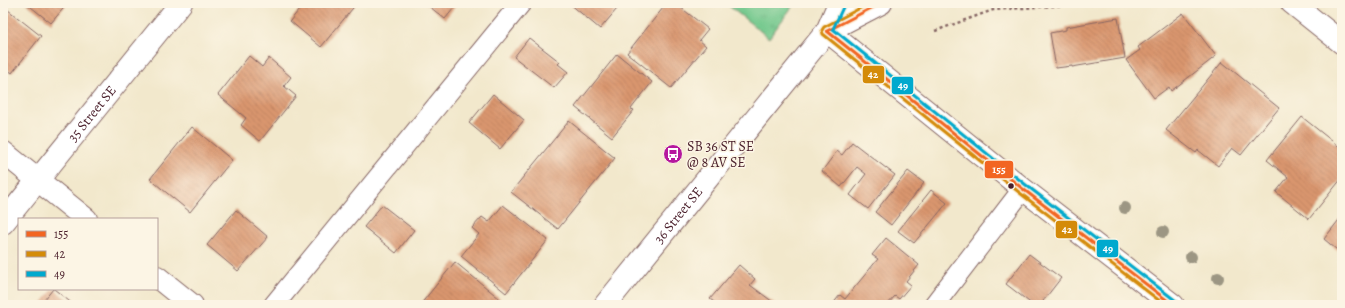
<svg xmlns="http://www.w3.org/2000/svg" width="1345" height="308" viewBox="0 0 1345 308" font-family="Alegreya,serif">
<defs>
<pattern id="park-tufts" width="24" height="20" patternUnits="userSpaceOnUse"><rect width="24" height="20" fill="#72c88c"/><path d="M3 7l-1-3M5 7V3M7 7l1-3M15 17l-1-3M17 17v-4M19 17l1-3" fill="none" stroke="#64ab79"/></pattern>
<pattern id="building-back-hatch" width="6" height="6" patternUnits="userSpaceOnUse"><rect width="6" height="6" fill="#da966e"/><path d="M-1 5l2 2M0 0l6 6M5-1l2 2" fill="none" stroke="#b37a5b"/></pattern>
</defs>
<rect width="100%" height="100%" fill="#fcf5e5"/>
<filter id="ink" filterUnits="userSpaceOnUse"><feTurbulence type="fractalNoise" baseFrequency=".025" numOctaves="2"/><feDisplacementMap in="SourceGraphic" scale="8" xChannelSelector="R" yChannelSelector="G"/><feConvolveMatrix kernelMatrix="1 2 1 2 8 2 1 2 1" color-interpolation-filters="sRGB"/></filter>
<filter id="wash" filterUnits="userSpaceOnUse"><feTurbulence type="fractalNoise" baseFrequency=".012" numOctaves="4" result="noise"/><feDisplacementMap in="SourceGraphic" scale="16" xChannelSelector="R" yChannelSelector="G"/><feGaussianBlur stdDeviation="0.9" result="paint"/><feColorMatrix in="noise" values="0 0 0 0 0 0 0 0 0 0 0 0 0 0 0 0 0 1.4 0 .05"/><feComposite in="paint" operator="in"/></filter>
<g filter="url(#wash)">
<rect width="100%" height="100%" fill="#f2e8cc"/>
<path fill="url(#park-tufts)" stroke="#5e745c" d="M725,3h70l-26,35z"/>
<g id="blocks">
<path fill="url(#building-back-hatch)" d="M26,3h42l-17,20z
M300,3h57l-36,44 -31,-26 13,-16z
M425,3h33l-13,16z
M569,3h53l-22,26z
M667,3h8l33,26 -9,11 7,6 -35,42 -44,-35z
M3,6l38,30 -29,37 -9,-7z
M1183,13l33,43 -45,35 -2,-4 -15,11 -28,-38 14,-10 -2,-3z
M1118,18l7,40 -53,9v-1l-16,2 -6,-35 16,-3v-3z
M529,38l31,24 -2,2 10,8 -14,16 -40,-31z
M617,54l35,28 -21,27 3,1 -22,27 -37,-30z
M249,56l13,11 7,-9 22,19 -7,9 12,10 -36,45 -19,-16 5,-7 -28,-23z
M1222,62l57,46 -38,47 -9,-7 -14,18 -20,-16 -2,3 -30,-23z
M493,94l31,26 -24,29 -31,-26z
M1302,117l40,32v29l-33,41 -33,-27 12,-15 -21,-17z
M569,121l46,37 -57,71 -47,-37z
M192,127l40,33 -42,52 -40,-33z
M852,142l43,33 -27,34 -18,-14 16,-21 -9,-7 -16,20 -19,-16 15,-20 5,4z
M908,171l16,12 -33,42 -16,-13z
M931,190l16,13 -33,40 -16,-12z
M382,205l32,25 -18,23 -32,-26z
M503,205l45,35 -42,53 -45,-37 18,-22 -7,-6 10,-11 7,5z
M236,210l32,27 -30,34 -31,-26z
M1342,216v38l-18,-15z
M886,238l33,27 -13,16 5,4 -12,14 -4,-3 -8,9h-55l8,-10 5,4 33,-40 -6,-4z
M1029,254l32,24 -21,27h-7l-27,-21z
M455,262l45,37 -4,6h-76z
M739,265l16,14 -5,6 27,20h-59l-8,-6z
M53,289h1l20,16h-34z"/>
</g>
</g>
<g filter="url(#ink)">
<use href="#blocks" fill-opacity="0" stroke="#856563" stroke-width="1"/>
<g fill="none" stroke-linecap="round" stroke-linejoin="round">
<defs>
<path id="lane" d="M274,305l247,-302
M934,305l89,-116"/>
<g id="street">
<path d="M1292,3l50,40"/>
<path d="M3,152l83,67"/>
<path id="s1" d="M3,223l178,-220"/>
<path d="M157,277l35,28"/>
</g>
<g id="secondary">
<path d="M827,31l196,158 150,116"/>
<path d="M827,31l54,-28"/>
<path id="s2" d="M605,305l222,-274 12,-28"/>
</g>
</defs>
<use href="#lane" stroke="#856563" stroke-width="22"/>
<use href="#street" stroke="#856563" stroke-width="24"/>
<use href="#secondary" stroke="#856563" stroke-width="24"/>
<path stroke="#856563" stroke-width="2.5" stroke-dasharray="3 3" stroke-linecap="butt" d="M935,31l58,-21 104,-7"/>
<use href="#lane" stroke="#fff" stroke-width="20"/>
<use href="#street" stroke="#fff" stroke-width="22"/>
<use href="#secondary" stroke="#fff" stroke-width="22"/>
<defs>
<path id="bus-1" d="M827,31l196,158 150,116
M827,31l54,-28"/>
<path id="bus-2" d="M870,3l-46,24 -2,3 1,4 197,159 145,112"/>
<path id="bus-3" d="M844,5l-11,24 193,156 150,116"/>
</defs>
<use href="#bus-1" stroke="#fcf5e5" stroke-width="6"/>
<use href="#bus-2" stroke="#fcf5e5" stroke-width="6"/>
<use href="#bus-3" stroke="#fcf5e5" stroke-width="6"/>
<use href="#bus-1" stroke="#f26522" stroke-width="3"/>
<use href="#bus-2" stroke="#d48b09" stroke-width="3"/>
<use href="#bus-3" stroke="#00a9ce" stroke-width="3"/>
</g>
<g fill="#9c9683">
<circle cx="1125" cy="208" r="6"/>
<circle cx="1163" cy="232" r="6"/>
<circle cx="1191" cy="257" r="6"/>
<circle cx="1218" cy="278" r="6"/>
</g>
</g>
<defs>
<symbol id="bus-disc" viewBox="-11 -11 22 22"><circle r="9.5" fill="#b5179e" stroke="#fcf5e5"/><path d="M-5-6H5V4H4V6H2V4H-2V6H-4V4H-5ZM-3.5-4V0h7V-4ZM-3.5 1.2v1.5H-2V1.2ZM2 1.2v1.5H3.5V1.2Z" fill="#fff"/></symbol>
</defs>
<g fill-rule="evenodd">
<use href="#bus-disc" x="662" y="143" width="22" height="22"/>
</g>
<circle fill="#4a1f2b" stroke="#fcf5e5" stroke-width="1.5" cx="1011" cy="186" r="3.5"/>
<g text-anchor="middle" stroke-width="3" stroke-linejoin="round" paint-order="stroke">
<g font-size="14" fill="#4a1f2b" stroke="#fcf5e5">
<text dy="5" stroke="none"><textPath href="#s1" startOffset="141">35 Street SE</textPath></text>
<text dy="5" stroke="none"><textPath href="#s2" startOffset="116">36 Street SE</textPath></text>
</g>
<g font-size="14" fill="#4a1f2b" stroke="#fcf5e5" text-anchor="start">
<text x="687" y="151">SB 36 ST SE<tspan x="687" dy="16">@ 8 AV SE</tspan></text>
</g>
</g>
<g stroke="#fcf5e5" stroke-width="1.5">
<rect x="862" y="65" width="23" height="19" rx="4" fill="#d48b09"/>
<rect x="891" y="76" width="23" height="19" rx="4" fill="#00a9ce"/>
<rect x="984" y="160" width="30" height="19" rx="4" fill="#f26522"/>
<rect x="1055" y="220" width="23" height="19" rx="4" fill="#d48b09"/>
<rect x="1096" y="239" width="23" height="19" rx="4" fill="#00a9ce"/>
</g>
<g font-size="11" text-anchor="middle" font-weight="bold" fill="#fff">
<text x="873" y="78">42</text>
<text x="903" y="89">49</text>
<text x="999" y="173">155</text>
<text x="1067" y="233">42</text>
<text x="1108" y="252">49</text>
</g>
<rect width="1345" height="308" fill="none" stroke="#fcf5e5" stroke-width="16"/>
<rect x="18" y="218" width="140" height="72" fill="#fcf5e5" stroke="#b59f9b"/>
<rect x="26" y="231" width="20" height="6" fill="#f26522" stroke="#b59f9b"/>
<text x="54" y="238" font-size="12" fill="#4a1f2b">155</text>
<rect x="26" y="251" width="20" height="6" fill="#d48b09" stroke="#b59f9b"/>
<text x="54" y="258" font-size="12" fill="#4a1f2b">42</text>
<rect x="26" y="271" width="20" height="6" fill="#00a9ce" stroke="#b59f9b"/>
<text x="54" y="278" font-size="12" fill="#4a1f2b">49</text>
</svg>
